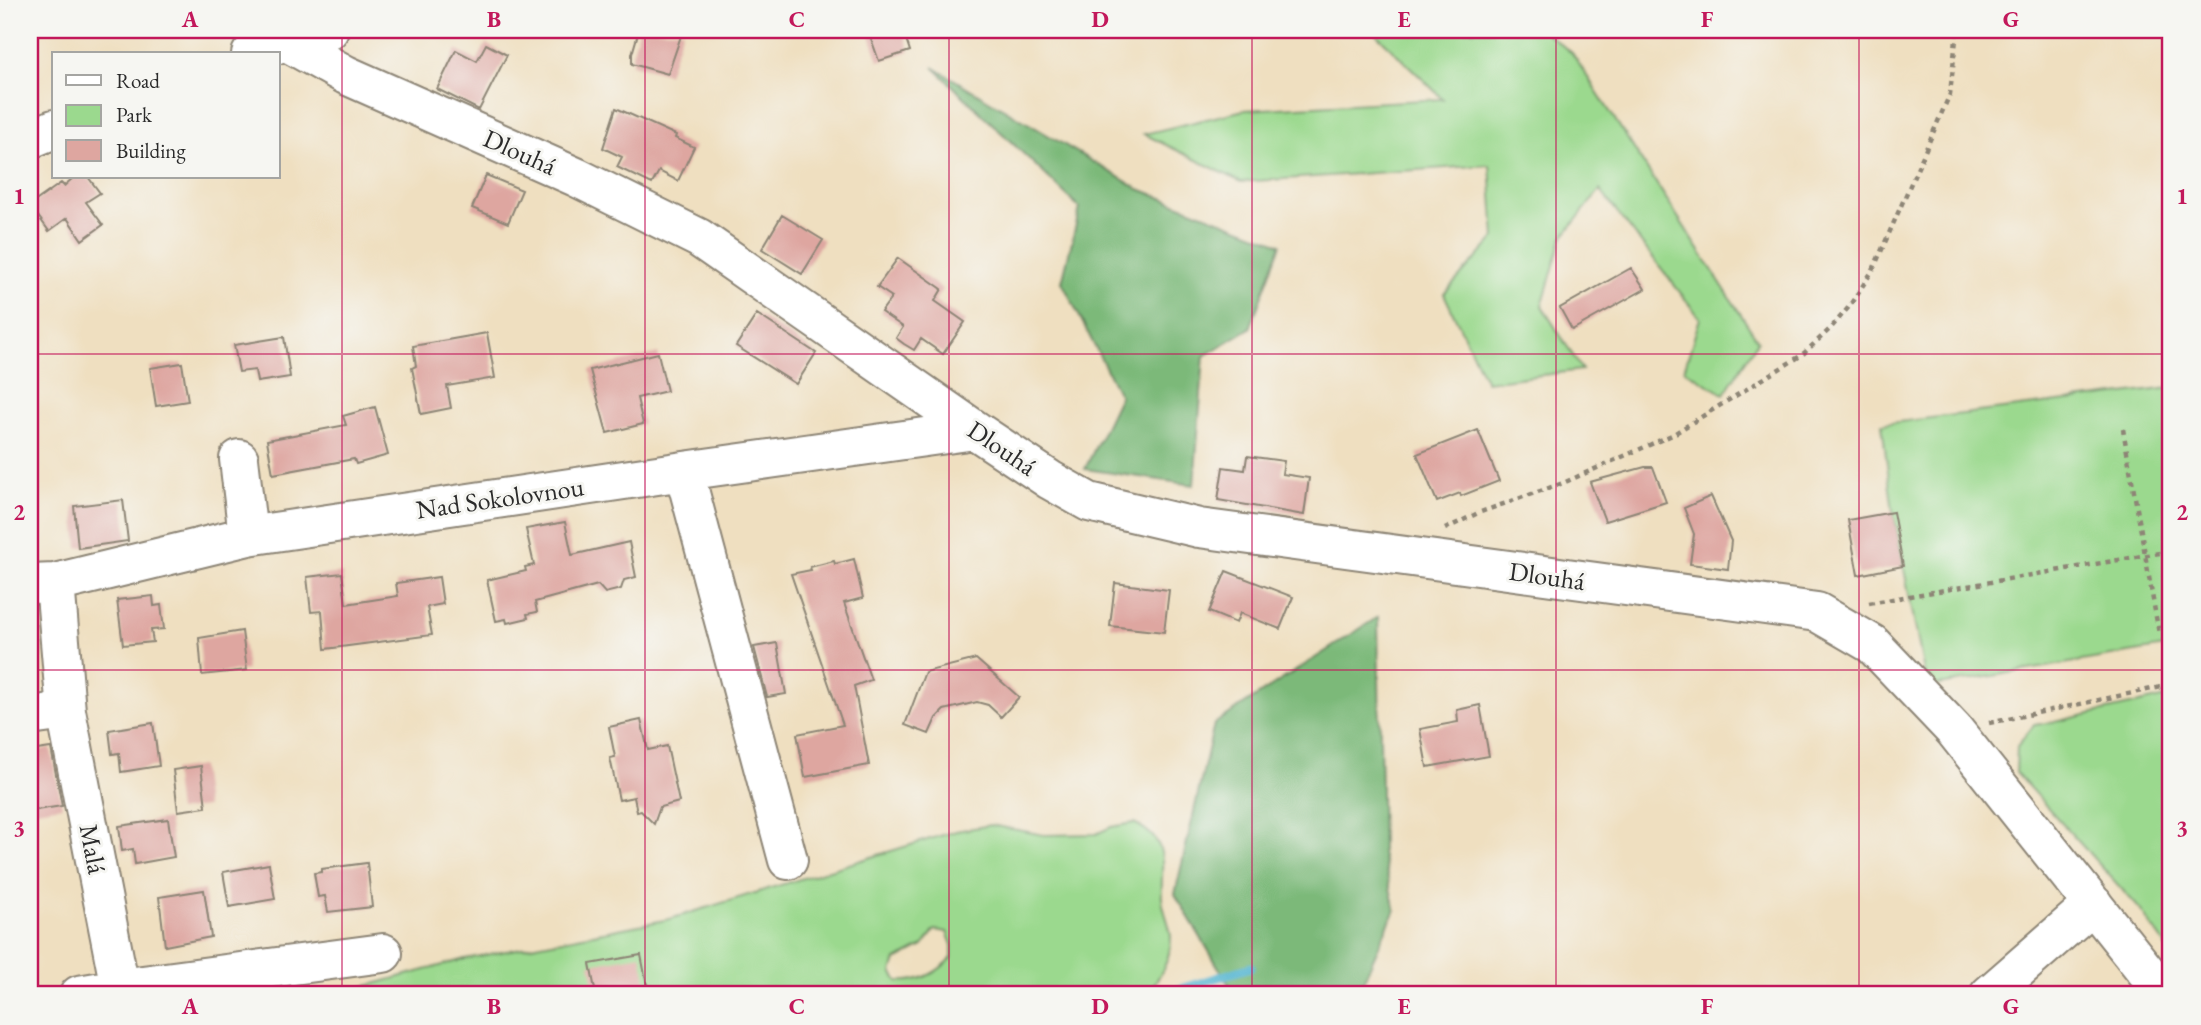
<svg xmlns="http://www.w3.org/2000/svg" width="2201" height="1025" viewBox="0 0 2201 1025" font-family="'EB Garamond',serif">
<rect width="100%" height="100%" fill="#f6f6f2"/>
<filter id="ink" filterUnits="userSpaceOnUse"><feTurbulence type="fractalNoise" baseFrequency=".0143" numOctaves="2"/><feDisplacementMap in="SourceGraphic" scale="14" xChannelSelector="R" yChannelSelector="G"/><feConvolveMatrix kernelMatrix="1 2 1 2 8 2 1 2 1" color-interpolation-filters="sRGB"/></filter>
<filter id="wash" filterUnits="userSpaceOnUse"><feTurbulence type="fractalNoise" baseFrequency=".00686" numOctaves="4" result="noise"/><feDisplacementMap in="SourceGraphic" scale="28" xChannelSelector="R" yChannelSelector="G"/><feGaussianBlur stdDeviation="1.57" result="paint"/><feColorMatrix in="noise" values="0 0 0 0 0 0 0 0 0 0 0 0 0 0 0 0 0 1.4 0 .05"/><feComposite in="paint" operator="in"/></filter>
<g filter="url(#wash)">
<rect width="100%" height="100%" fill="#efdfc0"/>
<path fill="#9bd98e" stroke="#63825c" stroke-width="2" fill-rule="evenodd" d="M1372,30h170l30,23 186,288 -34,53 -40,-24 16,-52 -100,-128 -38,48 -20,68 40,64 -96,12 -42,-88 51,-56 -5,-73 -249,17 -97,-48 100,-24 199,-11z
M2171,388v258l-244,41 -34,-175 -11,-88z
M2171,696v258l-32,-46 -123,-135 1,-27 17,-21 20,-3z
M1134,823c38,19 26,41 28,75 1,13 8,26 9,38 0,24 -11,42 -26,59h-811l131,-36 205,-40 286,-88 35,-6 53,10 52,-1 15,-7zM935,930l12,2 5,13v13c-15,15 -33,25 -54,23l-6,-9 4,-12 27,-14z"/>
<path fill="#7cb979" stroke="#547252" stroke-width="2" d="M933,67l206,122 142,55 -31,84 -46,28 -10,129 -109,-16 35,-73 -58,-114 18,-74z
M1378,617l4,236 13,57 -38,85h-122l-60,-101 39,-170z"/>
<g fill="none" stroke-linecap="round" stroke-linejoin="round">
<path stroke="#53b5d1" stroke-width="9" d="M1162,995l89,-28"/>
</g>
<g id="blocks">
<path fill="#dea6a0" d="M639,30h44l-15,44 -36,-10v-10z
M868,30h35l7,21 -31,10z
M486,44l21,11 -28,55 -42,-21 19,-39 21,11z
M616,108l60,27 -1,3 19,9 -16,34 -19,-10 -7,13 -35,-17 5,-10 -19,-9z
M486,175l36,15 -14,33 -36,-15z
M74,177h14l12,16 -14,9 17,23 -21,15 -15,-22 -18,13 -19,-26 31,-22 3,3z
M782,215l41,25 -21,34 -40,-25z
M898,258l44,31 -7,12 30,21 -22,32 -22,-15 -7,11 -10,-6 -8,-6 7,-11 -22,-15 11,-15 -15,-10z
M1631,268l14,21 -73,41 -12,-22z
M757,314l59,39 -20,31 -60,-38z
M487,333l8,45 -48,8 4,22 -30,6 -9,-46 4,-2 -3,-20z
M284,337l6,40 -33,5 -2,-12 -16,2 -5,-27z
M658,353l9,38 -30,7 6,26 -36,9 -17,-63z
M182,363l6,38 -32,5 -6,-38z
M375,407l13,48 -32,9 -2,-5 -81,15 -6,-34 79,-15 -3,-9z
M1478,430l21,51 -38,15 -1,-3 -23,9 -20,-48z
M1247,456l37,5 -2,13 27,4 -5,37 -86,-15 5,-33 22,3z
M1645,467h8l13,35 -61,19 -15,-39z
M1711,496l20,45 -3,28 -38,-5 4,-30 -10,-26z
M123,500l5,41 -50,7 -4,-42z
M1893,512l10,54 -45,9 -10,-55z
M565,522l7,33 57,-13 7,35 -12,3 -3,9 -16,4 -7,-8 -63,17 2,10 -10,2 1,4 -21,5 -1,-4 -10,2 -9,-41 39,-9 -1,-4 9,-2 -8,-36z
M854,559l9,39 -19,5 27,77 -17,6 15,79 -64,12 -8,-43 46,-9 -52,-151 20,-4 -1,-3 24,-6 1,3z
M1226,571l67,26 -13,32 -40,-16 -4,10 -27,-11z
M342,573l4,31 52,-8 -2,-13 43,-6 4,27 -16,3 5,28 -107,14 -3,-38 -11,1 -4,-35z
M1115,583l54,7 -5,42 -54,-6z
M153,596l1,10 7,-1 3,24 -13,1 2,12 -30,3 -6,-45z
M242,631l5,39 -45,5 -3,-37z
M777,643l9,51 -19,3 -13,-50z
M976,659l43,38 -18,20 -13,-12 -11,-3 -33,8 -8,8 -7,16 -24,-9 20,-53z
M1480,705l9,51 -62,11 -7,-38 38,-7 -1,-12z
M641,720l7,30 19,-4 12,56 -19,5 -6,17 -13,-13 -4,1 -3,-15 -15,3 -9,-42 5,-1 -6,-30z
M153,723l6,43 -38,6 -2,-19 -7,1 -3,-24z
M51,748l11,58 -32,5v-60z
M201,766l5,41 -28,4 -5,-41z
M168,819l6,38 -39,7 -2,-15 -11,2 -3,-25z
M367,863l5,44 -44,5 -3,-16 -7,1 -4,-24 8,-1v-3z
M269,864l6,35 -46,8 -6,-35z
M204,890l7,47 -46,9 -6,-49z
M641,955l8,40h-53l-6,-31z"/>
</g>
</g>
<g filter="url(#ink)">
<use href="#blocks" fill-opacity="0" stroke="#8d8576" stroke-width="2"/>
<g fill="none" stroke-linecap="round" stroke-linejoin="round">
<defs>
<path id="minor" d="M281,30l4,11 61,34 230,102 123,61 276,192 75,50 39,22 110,26 618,84 55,32 82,86 211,265
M251,54l34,-13 44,-11
M30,139l24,-10
M239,459l9,77
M684,471l104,389
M55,583l11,128 54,277 -41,7
M30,584l25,-1 193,-47 436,-65 291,-41
M30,716l36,-5
M120,988l263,-35
M1989,995l104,-91"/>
</defs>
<use href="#minor" stroke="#8d8576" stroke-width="42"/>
<path stroke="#8d8576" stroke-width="4.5" stroke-dasharray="5 5" stroke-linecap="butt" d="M2123,429l36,205
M1445,529l33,-16 85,-30 109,-48 130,-80 28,-26 18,-21 25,-38 77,-176 7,-64
M1869,603l302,-52
M1989,723l182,-38"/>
<use href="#minor" stroke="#fff" stroke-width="38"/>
</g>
</g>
<path fill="none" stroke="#c2185b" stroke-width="2" stroke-opacity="0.55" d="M342,30v965M645,30v965M949,30v965M1252,30v965M1556,30v965M1859,30v965M30,354h2141M30,670h2141"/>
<g text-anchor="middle" stroke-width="6" stroke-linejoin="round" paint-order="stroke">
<g font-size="26" fill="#2b2b2b" stroke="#f6f6f2">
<text transform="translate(520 152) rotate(24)" y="9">Dlouhá</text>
<text transform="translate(1002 448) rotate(34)" y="9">Dlouhá</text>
<text transform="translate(500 498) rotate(-8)" y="9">Nad Sokolovnou</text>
<text transform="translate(1547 576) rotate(8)" y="9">Dlouhá</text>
<text transform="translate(93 849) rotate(79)" y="9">Malá</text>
</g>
</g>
<rect width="2201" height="1025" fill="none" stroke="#f6f6f2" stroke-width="77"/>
<rect x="52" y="52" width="228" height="126" fill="#f6f6f2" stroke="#a5a5a2" stroke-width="2"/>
<rect x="66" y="75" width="35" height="10" fill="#ffffff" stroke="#a5a5a2" stroke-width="2"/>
<text x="116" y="88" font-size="21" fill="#2b2b2b">Road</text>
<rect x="66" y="105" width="35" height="21" fill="#9bd98e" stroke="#a5a5a2" stroke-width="2"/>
<text x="116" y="122" font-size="21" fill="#2b2b2b">Park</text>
<rect x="66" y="140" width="35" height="21" fill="#dea6a0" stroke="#a5a5a2" stroke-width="2"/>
<text x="116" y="158" font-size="21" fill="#2b2b2b">Building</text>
<rect x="38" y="38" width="2124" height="948" fill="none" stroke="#c2185b" stroke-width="2.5"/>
<g font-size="23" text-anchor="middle" font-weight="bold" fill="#c2185b">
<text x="190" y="27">A</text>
<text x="494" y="27">B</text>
<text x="797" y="27">C</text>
<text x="1100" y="27">D</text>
<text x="1404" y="27">E</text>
<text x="1707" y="27">F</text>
<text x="2011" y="27">G</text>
<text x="19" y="204">1</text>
<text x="2182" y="204">1</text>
<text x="19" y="520">2</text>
<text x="2182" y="520">2</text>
<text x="19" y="836">3</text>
<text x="2182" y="836">3</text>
<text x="190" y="1014">A</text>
<text x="494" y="1014">B</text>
<text x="797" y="1014">C</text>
<text x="1100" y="1014">D</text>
<text x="1404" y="1014">E</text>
<text x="1707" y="1014">F</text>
<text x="2011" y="1014">G</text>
</g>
</svg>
